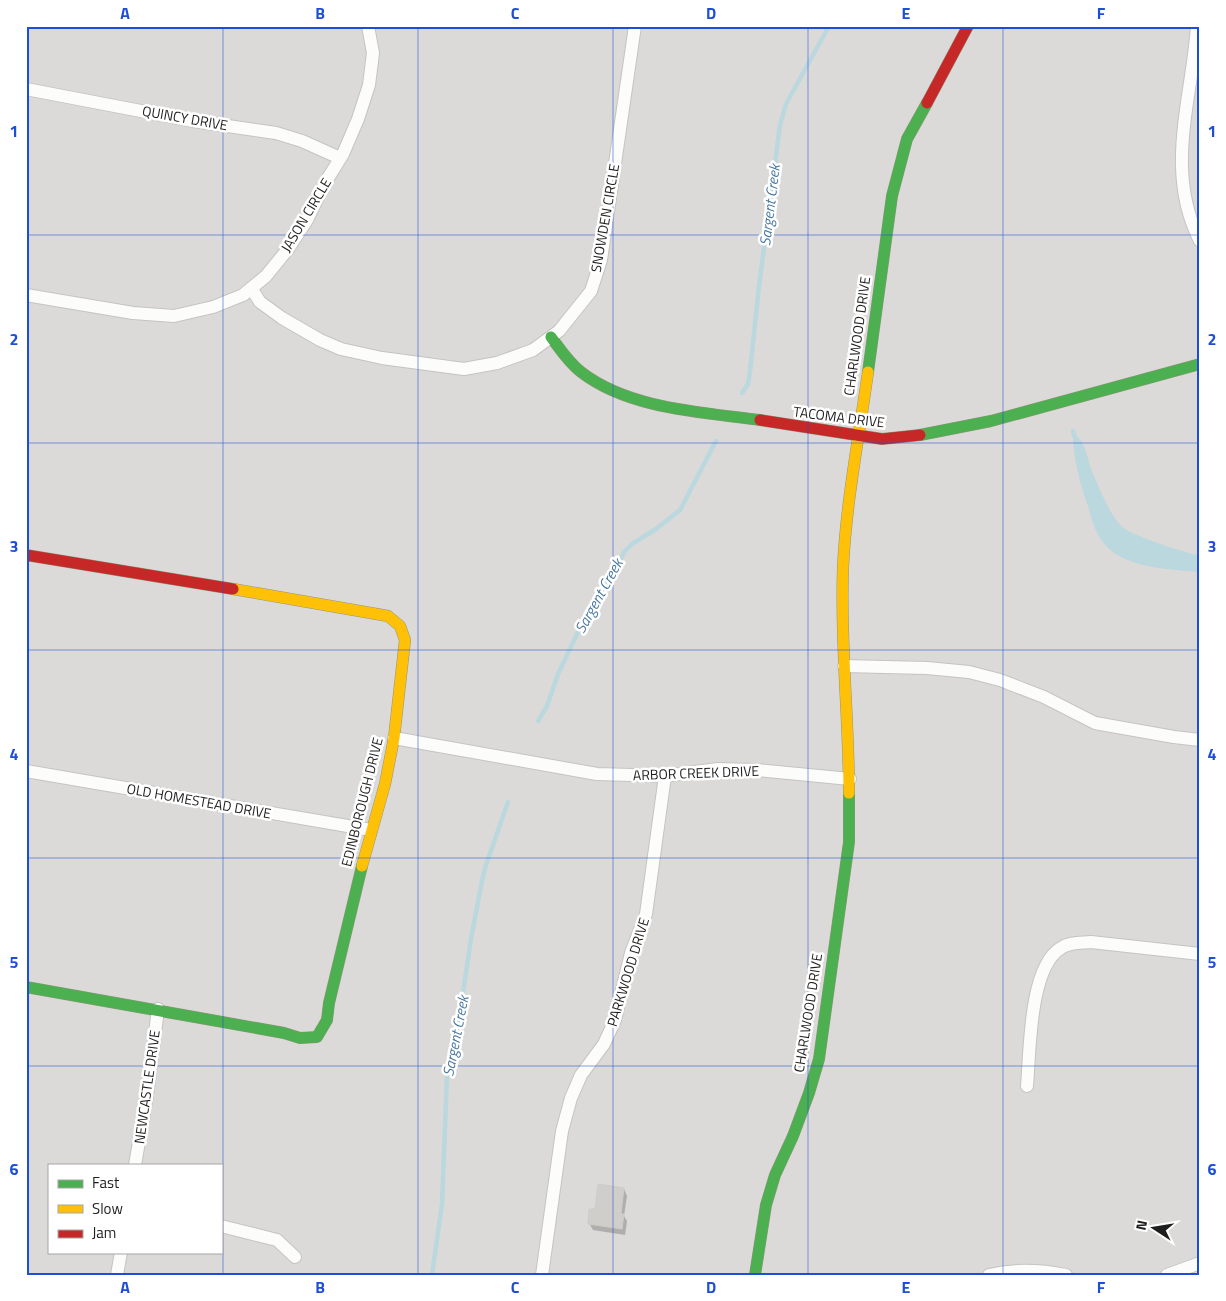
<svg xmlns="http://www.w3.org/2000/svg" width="1226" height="1301" viewBox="0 0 1226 1301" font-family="'Titillium Web',sans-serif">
<rect width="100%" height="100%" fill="#eceae6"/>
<path fill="#dbdad8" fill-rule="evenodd" d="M26,26h1174v1249h-1174zM49,1165h172v87h-172z"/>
<path fill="#bad8de" d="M1078,437c9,10 10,27 16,39 7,16 15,37 27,50 10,10 63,26 79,30v16c-32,-3 -81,-3 -100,-34 -6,-9 -9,-22 -12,-32 -8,-22 -14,-45 -15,-68z"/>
<path fill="#0003" d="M624,1189l3,7 -3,20 3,5 -2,14 -32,-5 -4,-7 7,-12z"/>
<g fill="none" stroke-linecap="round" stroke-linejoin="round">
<path stroke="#bad8de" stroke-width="4.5" d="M742,393l6,-9 2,-13 9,-85 21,-161 6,-21 43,-78
M1073,431l2,7
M538,721l9,-15 11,-32 31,-65 13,-21 7,-5 15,-31 8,-8 24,-15 24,-19 36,-69
M432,1275l10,-71 5,-128 8,-29 16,-108 11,-58 4,-16 22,-63"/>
</g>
<path fill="#d0cecb" stroke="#cfccc8" d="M598,1184l26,4 -3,26h3l-2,15 -34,-5 1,-15h6z"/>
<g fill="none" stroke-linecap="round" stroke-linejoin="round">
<defs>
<path id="street" d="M1197,26c-5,73 -33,145 3,215
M26,89l167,32 83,12 26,8 38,17
M251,288l9,14 22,16 38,22 21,9 41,9 82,11 33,-6 36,-13 26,-19 32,-40 10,-31 34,-234
M26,295l107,18 41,3 39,-9 30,-12 23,-19 22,-27 19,-29 18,-37 18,-29 15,-35 11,-34 4,-32 -5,-27
M844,666l83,2 42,4 31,8 44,17 51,26 79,14 26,3
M394,738l203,36 68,2 53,-7 39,1 93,9
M26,771l345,59
M1027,1086c3,-34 2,-119 34,-138 8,-6 20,-5 30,-6l109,12
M135,1165l12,-69 11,-87
M221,1226l56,14 18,17
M117,1275l4,-23
M542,1275l20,-144 9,-33 10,-23 23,-31 11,-24 16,-67 15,-39 19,-138
M989,1275c24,-6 52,-5 77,0
M1167,1275l33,-12"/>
<path id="fast" d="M551,337c9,12 17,25 30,35 48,37 120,40 179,48
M868,372l24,-176 15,-57 20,-36
M920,435l71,-14 209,-57
M26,987l258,46 16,5 17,-1 10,-17 2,-17 33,-137
M755,1275l11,-70 9,-30 18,-39 16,-43 10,-34 30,-217v-49"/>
<path id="slow" d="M233,589l155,27 12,10 5,14 -11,98 -9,46 -23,82
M849,793c0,-75 -9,-150 -6,-225 3,-65 16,-131 25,-196"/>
<path id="jam" d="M927,103l41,-77
M760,420l122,19 38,-4
M26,555l207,34"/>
</defs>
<use href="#street" stroke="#c5c4c2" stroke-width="14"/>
<use href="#fast" stroke="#94957f" stroke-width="12"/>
<use href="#slow" stroke="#94957f" stroke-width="12"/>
<use href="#jam" stroke="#94957f" stroke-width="12"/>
<use href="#street" stroke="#fcfcfb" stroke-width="12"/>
<use href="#fast" stroke="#4caf50" stroke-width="11"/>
<use href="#slow" stroke="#ffc107" stroke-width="11"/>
<use href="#jam" stroke="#c62828" stroke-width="11"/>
</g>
<path fill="none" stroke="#1d4ed8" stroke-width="1" stroke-opacity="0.55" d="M223,26v1249M418,26v1249M613,26v1249M808,26v1249M1003,26v1249M26,235h1174M26,443h1174M26,650h1174M26,858h1174M26,1066h1174"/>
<g text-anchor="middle" stroke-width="5" stroke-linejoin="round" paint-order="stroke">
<g font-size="14" fill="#1e1e1e" stroke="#fff">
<text transform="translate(185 118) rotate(10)" y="5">QUINCY DRIVE</text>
<text transform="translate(306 215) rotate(-59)" y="5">JASON CIRCLE</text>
<text transform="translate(605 218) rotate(-80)" y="5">SNOWDEN CIRCLE</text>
<text transform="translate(857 336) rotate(-82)" y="5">CHARLWOOD DRIVE</text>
<text transform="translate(839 417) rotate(7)" y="5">TACOMA DRIVE</text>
<text transform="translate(696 773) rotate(-2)" y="5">ARBOR CREEK DRIVE</text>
<text transform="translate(199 801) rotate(10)" y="5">OLD HOMESTEAD DRIVE</text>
<text transform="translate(362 802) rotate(-76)" y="5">EDINBOROUGH DRIVE</text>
<text transform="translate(628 972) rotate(-73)" y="5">PARKWOOD DRIVE</text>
<text transform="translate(808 1013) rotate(-81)" y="5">CHARLWOOD DRIVE</text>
<text transform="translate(147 1087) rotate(-82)" y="5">NEWCASTLE DRIVE</text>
</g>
<g font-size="15" font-style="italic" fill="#4a79a2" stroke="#fff">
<text transform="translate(770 205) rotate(-83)" y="5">Sargent Creek</text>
<text transform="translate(599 596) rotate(-61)" y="5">Sargent Creek</text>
<text transform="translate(456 1036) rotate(-79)" y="5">Sargent Creek</text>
</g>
</g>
<rect width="1226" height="1301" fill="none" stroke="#ffffff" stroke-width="55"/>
<rect x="48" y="1164" width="175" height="90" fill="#ffffff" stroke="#a5a5a5"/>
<rect x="58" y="1180" width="25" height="8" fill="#4caf50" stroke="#a5a5a5"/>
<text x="92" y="1188" font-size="15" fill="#1e1e1e">Fast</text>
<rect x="58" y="1205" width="25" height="8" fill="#ffc107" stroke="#a5a5a5"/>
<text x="92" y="1214" font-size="15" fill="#1e1e1e">Slow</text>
<rect x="58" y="1230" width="25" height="8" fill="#c62828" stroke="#a5a5a5"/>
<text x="92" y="1238" font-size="15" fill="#1e1e1e">Jam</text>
<g transform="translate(1154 1228) rotate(282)" stroke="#ffffff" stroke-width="4" paint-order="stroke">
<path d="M0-4L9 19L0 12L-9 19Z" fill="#1e1e1e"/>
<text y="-8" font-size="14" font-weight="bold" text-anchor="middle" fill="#1e1e1e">N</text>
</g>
<rect x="28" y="28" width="1170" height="1246" fill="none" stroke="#1d4ed8" stroke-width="2"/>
<g font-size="16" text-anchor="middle" font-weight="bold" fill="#1d4ed8">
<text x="125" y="19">A</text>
<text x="320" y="19">B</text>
<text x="515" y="19">C</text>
<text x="711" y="19">D</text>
<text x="906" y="19">E</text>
<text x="1101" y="19">F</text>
<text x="14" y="137">1</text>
<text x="1212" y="137">1</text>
<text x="14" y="345">2</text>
<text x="1212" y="345">2</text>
<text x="14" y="552">3</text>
<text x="1212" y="552">3</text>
<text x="14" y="760">4</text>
<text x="1212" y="760">4</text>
<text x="14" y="968">5</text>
<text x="1212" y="968">5</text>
<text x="14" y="1175">6</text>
<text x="1212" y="1175">6</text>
<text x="125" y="1293">A</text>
<text x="320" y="1293">B</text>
<text x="515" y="1293">C</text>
<text x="711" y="1293">D</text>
<text x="906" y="1293">E</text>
<text x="1101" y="1293">F</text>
</g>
</svg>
